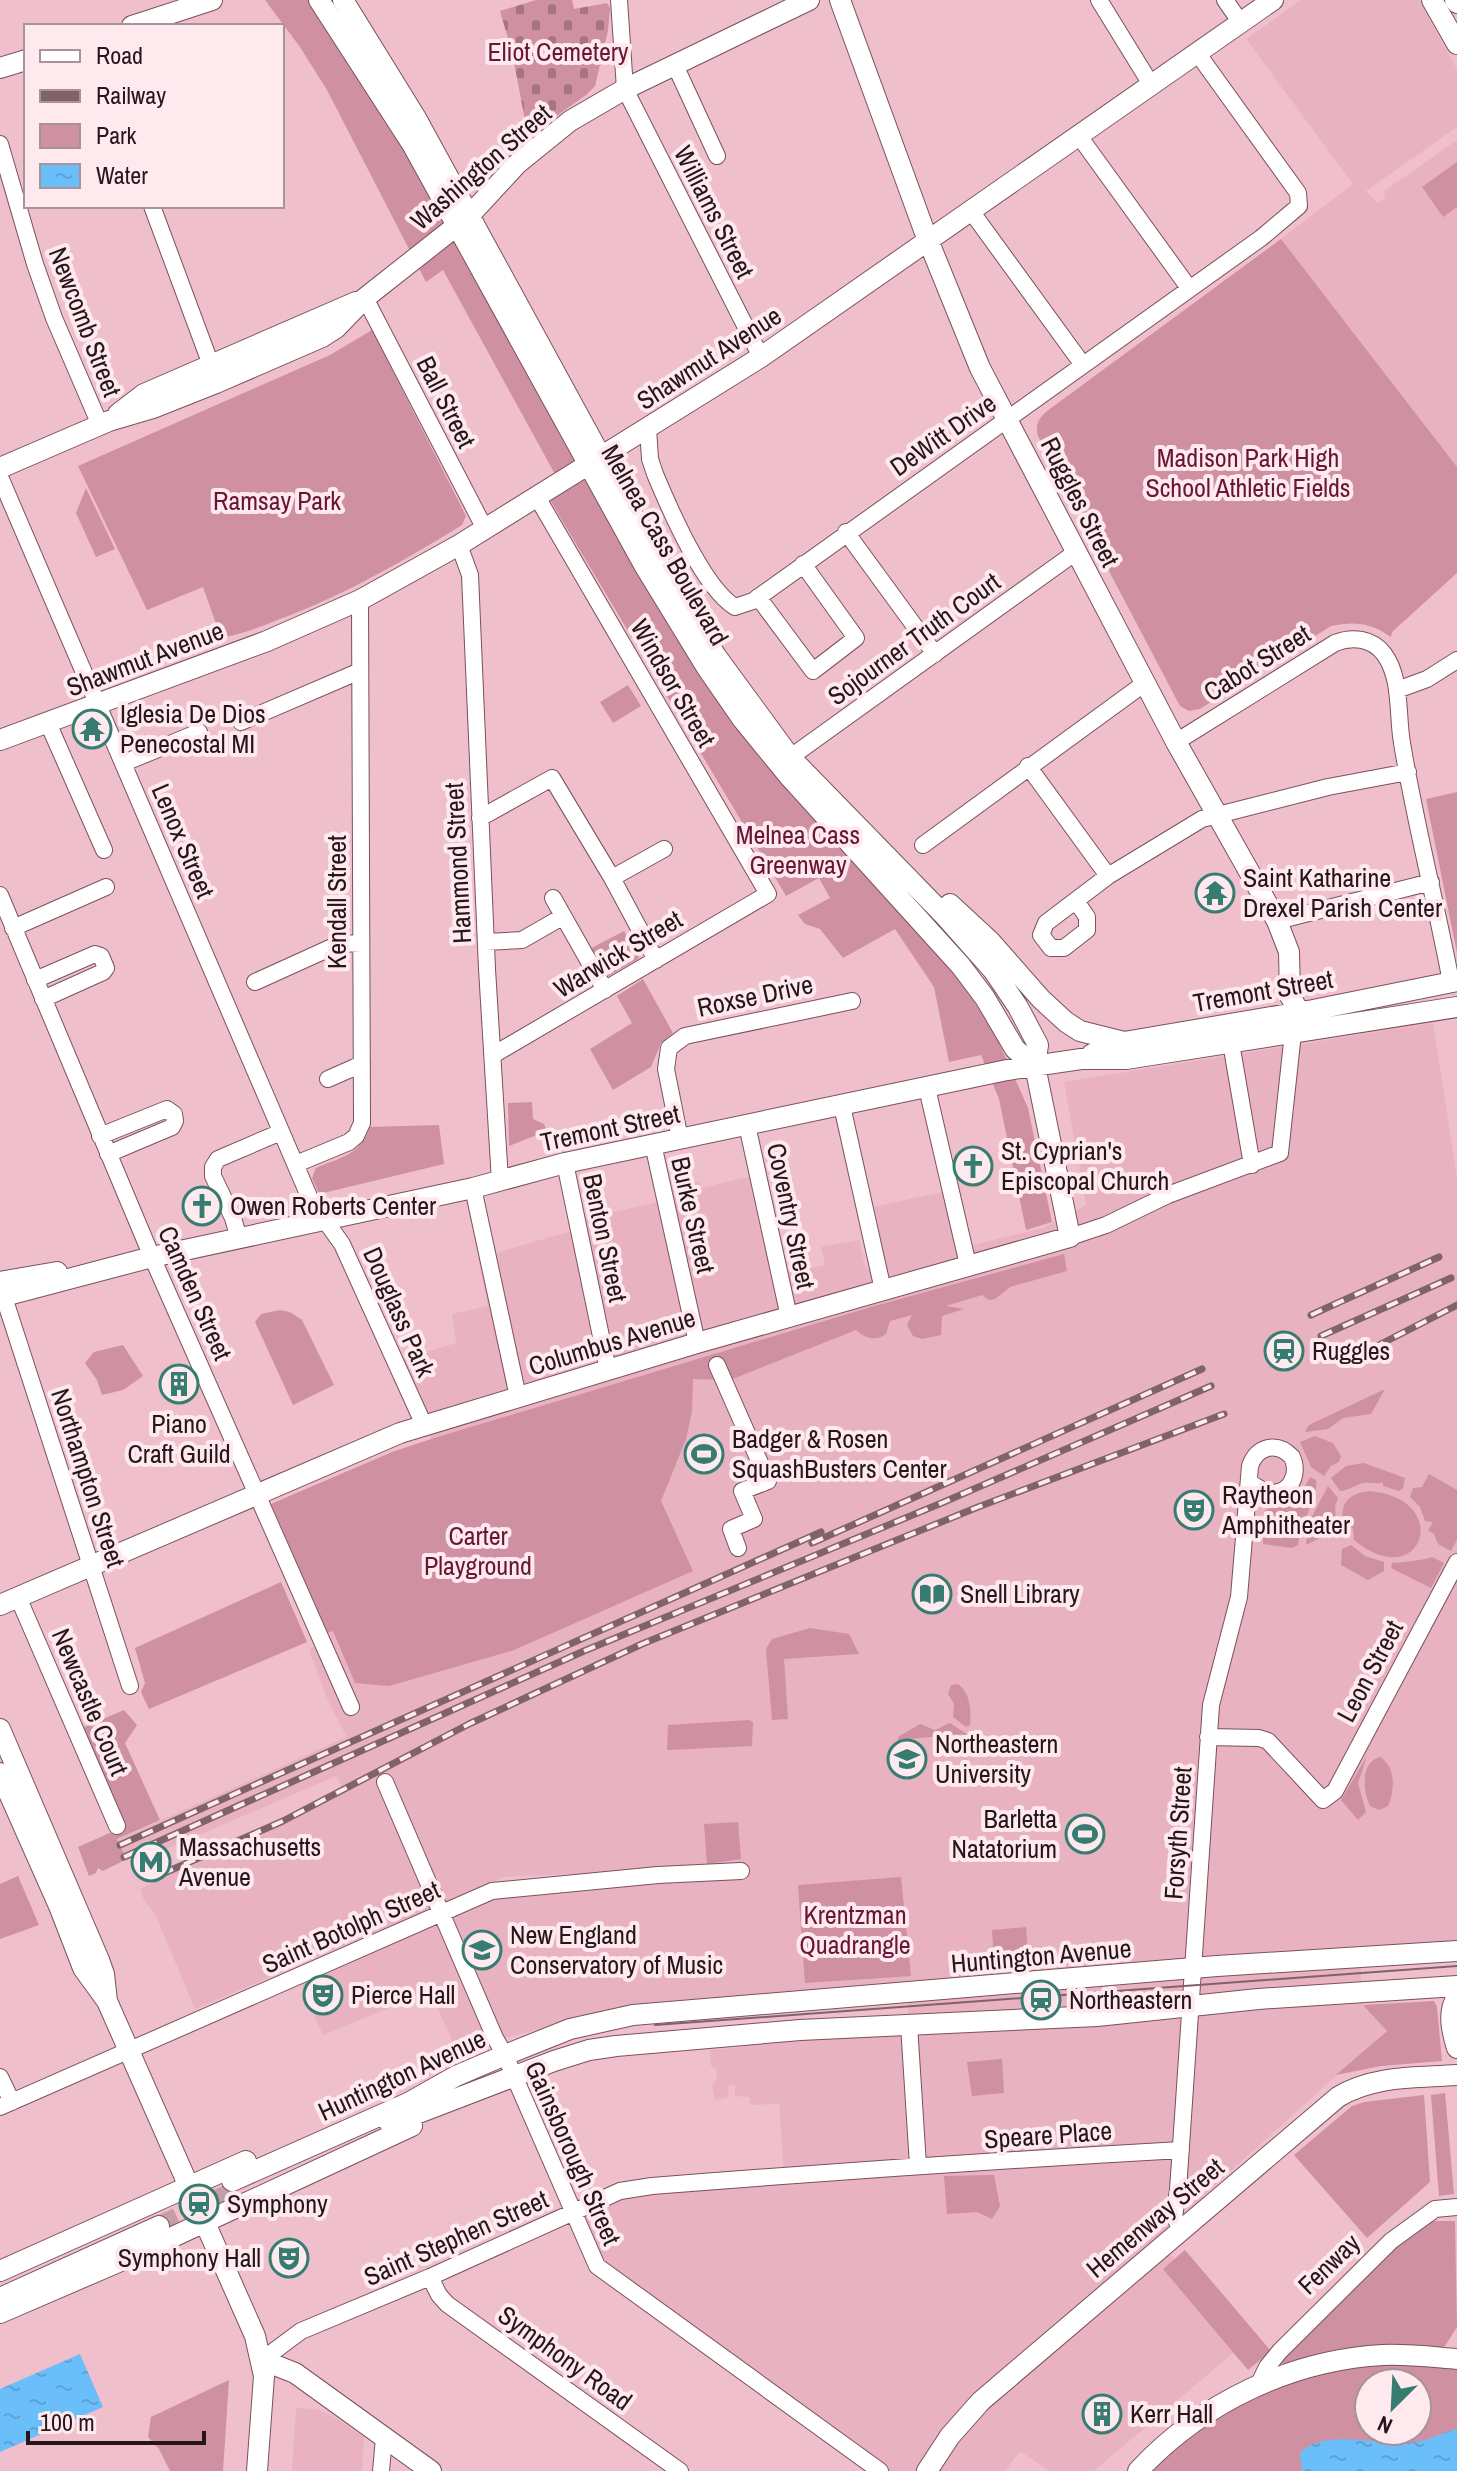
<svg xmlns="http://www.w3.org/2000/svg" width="1457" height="2471" viewBox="0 0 1457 2471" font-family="'Archivo Narrow',sans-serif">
<defs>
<pattern id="cemetery-stones" width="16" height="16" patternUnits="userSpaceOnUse" patternTransform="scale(2)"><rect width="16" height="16" fill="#cf90a1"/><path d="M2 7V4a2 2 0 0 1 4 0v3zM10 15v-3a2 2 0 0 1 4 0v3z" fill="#a87482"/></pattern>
<pattern id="water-ripples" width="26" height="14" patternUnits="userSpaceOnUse" patternTransform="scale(2)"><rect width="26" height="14" fill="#6abefa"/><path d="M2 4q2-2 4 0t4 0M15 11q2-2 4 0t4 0" fill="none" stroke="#5ca2d6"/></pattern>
</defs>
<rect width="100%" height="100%" fill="#efc0cc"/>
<path fill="#e8b2c0" d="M1301,0h118l38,69v58l-91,64 11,12 9,-5 -3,-6 74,-52v327l-176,-228 72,-55 -107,-145z
M1433,1023l24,154v774l-97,7 3,47 24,25 -184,166 2,14 -42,36 83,96 -152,129h-45l-29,-20 -15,20h-125l-278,-200 -29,-59 32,-16 179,-21 -5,-71 -29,1 -1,-8 -14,-1v-11l-8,1 2,11 -14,3 -3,-15 5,-6 -1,-10 -5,-3 -1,-16 34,-3 -1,-12 166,-11 -2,-31 -309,20 -108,29 -31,14 -29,-65 -107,44 -22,-50 200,-89 71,-7v-15l-68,3 -309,132 -39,-93 -12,-16 -4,-11 23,-11 -2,-7 123,-54 58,-29 -6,-12 -183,79 -3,-6 -23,10 -10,-19 230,-103 -18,-34 -20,-53 27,-21 -42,-135 137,-55 -28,-80 53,-16 -4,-29 36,-8 -10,-48 104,-30 -1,-9 87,-19 -2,-11 33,-8 2,7 64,-15 22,100 38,-8 -4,-18 38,-7 7,29 20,-4 -12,-58 77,-17 14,57 78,-19 43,-23 -22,-123z
M296,2408l21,1 19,9 28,19 -2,34h-70z"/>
<path fill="#cf90a1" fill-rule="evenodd" d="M265,0h46l76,116 334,589 70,90 88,91 81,93 37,59 31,70 24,114 -26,8 -27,-131 -18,-44 -32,7 -15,-75 -39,-58 -52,29 -23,-29 -15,-5 -7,-9 32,-17 -11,-20 -33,18 -245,-411 15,-9 -113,-206 -17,12 -99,-192 -27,-43z
M1457,162v45l-14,10 -21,-30z
M1281,239l176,228v106l-65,59 -1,5c-20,-14 -36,-16 -60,-11l-131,83 -11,2 -9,-5 -142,-270c-3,-12 1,-18 9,-25z
M372,330l94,186 -4,9c-59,36 -117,70 -182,94 -20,8 -38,15 -59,19l-18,-51 -56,23 -69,-144 252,-111z
M86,488l29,61 -19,8 -20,-44z
M628,685l13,21 -28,17 -13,-21z
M1457,792v161l-31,-154z
M624,931l15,25 -1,3 -31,18 -19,-27z
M643,979l30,54 -12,10 -10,24 -38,23 -23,-41 42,-26 -15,-27z
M532,1102l1,17 11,5 3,7 -38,15 -1,-43z
M439,1125l5,39 -125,30 -7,-16 4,-10c25,-11 45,-13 54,-41z
M1064,1254l3,17 -57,16 -15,12 -6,1 -7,-5 -36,11 18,3 -22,7 -1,19 -19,4 -9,-3 -6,-11 5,-10 -22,6 -4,13c-11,8 -21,4 -30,-4l-126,50 -37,-1 -1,32 -6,28 -25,62 32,70 -179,79 -125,36 -34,-3 -22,-52 -5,2 -57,-129 121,-52 39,-13 440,-132z
M280,1310l10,2 12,8 32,65 -41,20 -38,-83 6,-8z
M123,1345l20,31 -20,14 -21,5 -5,-15 -12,-17 9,-11z
M1385,1389l-14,25 -28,4 -15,11 -23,3 4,-7z
M1315,1436l18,7 8,13 -2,6 -8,4 -7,10 -13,-9 -11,-25z
M1364,1463l41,15 -2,10 -4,3 -16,-5v-3c-7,1 -13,-1 -19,0 -5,0 -16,8 -24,8l-9,-13 15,-12z
M1429,1474l28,16v50l-6,11 -13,-7 -4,-10 -6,-4 5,-8 -8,-1 -5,-14 -10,-10 3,-9 9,-1z
M1310,1477l6,3c3,14 -16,45 -18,65l-6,3 -29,-4v-31l4,-4 30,-8z
M1328,1486l10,12 -3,8 1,15 -8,8 -2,6 -20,10 2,-21z
M1369,1491c86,7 53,105 -15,49l-1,-11 -10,-9c-3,-19 9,-27 26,-29z
M1351,1545l14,11 19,6v9l-16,9 -27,-15 1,-16z
M1432,1557l12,6 -13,25 -40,-20 1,-5c4,0 34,-3 40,-6z
M281,1582l26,60 -158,67 -8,-17 4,-9 -10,-35z
M810,1628l39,6 10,20 -75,5 4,60 -16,1 -6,-71 6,-10z
M958,1684c13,10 13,26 12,41l-4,2 -13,-10 1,-13 -6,-10 3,-9z
M124,1710l13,15 -12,18 35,77 -43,19 10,20 -24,12 -5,-3 -2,5 -7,3 -11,-29 43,-19 -41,-99z
M749,1720l4,2 -1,24 -85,4 1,-25z
M950,1723l21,14v7h-7l-1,-10 -65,6v-3l22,-13 15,6z
M1367,1756l-9,27 8,29 -8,8 -17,-20z
M1380,1757c16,10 15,33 8,49l-9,4 -9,-4c-7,-15 -10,-44 10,-49z
M738,1822l3,37 -34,5 -3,-40z
M18,1876l21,49 -39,14v-55z
M901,1877l10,99 -106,7 -7,-98z
M1026,1927l3,40 -34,3 -3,-40z
M1434,2001l3,6 5,54 -61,5 -45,9 51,-44 -24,-26z
M1002,2059l2,34 -32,3 -5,-34z
M1445,2093l9,101 -15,2 -8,-101z
M1424,2095l6,87 -63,56 -73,-83 58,-49 12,-4z
M994,2175l6,31 -8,13 -15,-7 -30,2 -3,-38z
M1433,2221h22l2,106 -12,19 -11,4 -38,-4 -67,5 -45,14 -4,-5 103,-105z
M1185,2250l86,101 -23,19 -85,-101z
M1403,2363l54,4v104h-309l31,-30 70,-45 83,-27zM1369,2383h48v48h-48z
M229,2380l-6,91h-53l-11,-22 -11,-12 3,-20z"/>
<path fill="url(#cemetery-stones)" d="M536,0h36l2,9 33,-6 3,5 -2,23 -13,55 -9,9 -58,41 -16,-84 -12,-41z"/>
<path fill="url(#water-ripples)" d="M80,2354l23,53 -103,45v-63z
M1457,2429v42h-155l-2,-18c26,-27 82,-5 116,-11 14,-2 27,-10 41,-13z"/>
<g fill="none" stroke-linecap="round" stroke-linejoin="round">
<path stroke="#c79ea8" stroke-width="20" stroke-dasharray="20 10" stroke-linecap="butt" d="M159,2226l77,-35"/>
<defs>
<path id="minor" d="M619,0l6,89 136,268
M1099,0l53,86
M1225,0l16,23
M675,65l42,91
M1079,136l110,152
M0,144l35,120 19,54 46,107
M152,206l62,167
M971,211l112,154
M365,298l120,231
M648,428l2,31 5,15c15,36 48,113 80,133l18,-6 508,-363 38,-32 -1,-13 -100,-139
M0,477l311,724 31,43 82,181
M846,532l89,122
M459,545l11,30 17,394 13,212
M758,597l55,74 43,-33 -53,-74
M1397,690l30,-11 30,-19
M241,722l119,-51
M48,723l56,127
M1176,742l159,-99c17,-7 37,-5 49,11 18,24 13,61 18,89 13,80 34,159 49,239
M124,763l75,-31
M781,764l295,-212
M1028,766l80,110
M480,818l72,-40 60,100 44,82
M923,845l222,-162
M612,878l52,-29
M0,895l152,362 199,450
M553,898l52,92
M1076,901l11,16v13l-23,18h-13l-10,-13 5,-12 62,-47 94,-57 126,-32 80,-15
M1277,921l154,-39
M13,928l93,-41
M486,942l36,-2 40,-23
M35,980l60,-26 6,2 5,12 -3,4 -60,27
M255,982l86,-39 20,1
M1231,1043l21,122
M493,1055l275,-161 -231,-397
M328,1079l34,-15
M927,1088l41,177
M842,1106l41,184
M747,1125l42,192
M100,1136l67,-27 7,5 1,7 -3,6 -64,27
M680,1139l-14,-70 3,-21 16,-12 167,-35
M653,1144l44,199
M565,1163l43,207
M296,1164l53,-22 7,-6 6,-13 -2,-523
M473,1188l45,209
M1070,1237l36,-12 62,-30 112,-42 13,-120
M239,1239l-6,-21 -20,-42v-9l5,-8 63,-27
M1,1288l129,398
M717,1365l51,116 -26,10 12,28 -23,10 7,19
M18,1597l99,229
M1208,1737l51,1 9,3 55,59 12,-9 122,-229
M385,1782l110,256 10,17 92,211 283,205
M909,2025l9,140
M0,2077l12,25
M0,2107l492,-216 166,-16 83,-4
M1182,2229l-8,-12 4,-27 33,-485 28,-108 11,-131c7,-20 27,-25 42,-9 8,17 -2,40 -25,35 -6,-2 -12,-6 -18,-10
M430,2277l9,18 8,9 233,167
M262,2360l39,-29 129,-54 190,-86 32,-5c176,-14 352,-26 529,-36
M1258,2386l9,-19 13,-16 111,-110 44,-32 22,-2
M381,2471l3,-33"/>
<path id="major" d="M319,0l93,144 232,421 63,103 36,52 45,55 173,191 24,32 30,51 20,17
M840,0l84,230 56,138 196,374 101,179 12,31 1,44 10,17
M1432,0l25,44
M1455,0l2,3
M132,26l80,-26
M0,68l26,-8
M118,414l26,-20 212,-92
M0,468l109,-47 44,-13 63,-25 106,-46 14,-9 29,-30 104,-82 48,-52 53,-43 55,-32 184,-89
M0,740l267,-99 93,-41 99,-55 302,-188 512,-357
M950,904l40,37 51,58 25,23 14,9 44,11
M1092,1054l32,-12 189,-32 144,-29
M0,1282l57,-10
M0,1297l152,-40 321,-69 92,-25 442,-93 74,-11h45l331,-52
M0,1605l400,-172 297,-90 373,-106 -35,-171 3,-21 -20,-38 -25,-37 -48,-54 -155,-159 -74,-101 -45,-71 -255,-467 -73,-118
M0,1729l99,231 5,14 3,27
M0,1773l59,133 24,62 24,33 148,335 9,40 -7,95
M1457,1997c-10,15 -5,35 0,51
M390,2124l164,-63 35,-11 27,-4 184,-16 297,-14 161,-17 199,-13
M232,2181l176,-78 48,-27 49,-21 65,-26 63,-14 584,-49 240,-15
M0,2271l246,-110
M0,2298l159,-72
M0,2313l123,-53 289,-134
M262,2360l33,13 136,98
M927,2471l23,-35 31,-35 357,-304c36,-22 79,-19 119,-22
M1138,2471c63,-68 153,-111 245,-116 25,-1 49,2 74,4"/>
</defs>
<use href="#minor" stroke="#7a515c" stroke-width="18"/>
<use href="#major" stroke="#7a515c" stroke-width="22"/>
<use href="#minor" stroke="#fff" stroke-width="16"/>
<use href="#major" stroke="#fff" stroke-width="20"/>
<path stroke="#80626a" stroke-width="2" d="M655,2025l802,-59"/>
<defs>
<path id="rail" d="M1311,1315l128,-58
M1321,1336l130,-58
M1373,1348l84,-43
M812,1543l390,-174
M120,1845l701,-313
M124,1857l460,-206 360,-149 267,-116
M162,1874l121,-53 186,-97 173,-80 336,-137 246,-93"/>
</defs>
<use href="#rail" stroke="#80626a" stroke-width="7"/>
<use href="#rail" stroke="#fde9ee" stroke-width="4" stroke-dasharray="12" stroke-linecap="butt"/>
</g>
<defs>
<symbol id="temple-ring" viewBox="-11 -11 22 22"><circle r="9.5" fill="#fde9ee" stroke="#377c71" stroke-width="1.5"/><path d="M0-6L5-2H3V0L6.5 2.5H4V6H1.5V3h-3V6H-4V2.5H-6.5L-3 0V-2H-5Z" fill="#377c71"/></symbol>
<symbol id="church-ring" viewBox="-11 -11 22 22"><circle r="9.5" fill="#fde9ee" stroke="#377c71" stroke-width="1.5"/><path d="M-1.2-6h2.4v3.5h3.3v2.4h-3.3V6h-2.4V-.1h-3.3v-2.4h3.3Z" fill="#377c71"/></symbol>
<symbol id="station-ring" viewBox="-11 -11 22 22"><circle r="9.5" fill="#fde9ee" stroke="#377c71" stroke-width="1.5"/><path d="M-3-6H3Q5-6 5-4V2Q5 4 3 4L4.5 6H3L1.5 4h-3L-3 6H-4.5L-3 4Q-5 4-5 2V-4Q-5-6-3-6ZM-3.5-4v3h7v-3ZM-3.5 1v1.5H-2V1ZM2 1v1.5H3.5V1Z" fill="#377c71"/></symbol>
<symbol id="building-ring" viewBox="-11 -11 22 22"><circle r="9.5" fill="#fde9ee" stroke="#377c71" stroke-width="1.5"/><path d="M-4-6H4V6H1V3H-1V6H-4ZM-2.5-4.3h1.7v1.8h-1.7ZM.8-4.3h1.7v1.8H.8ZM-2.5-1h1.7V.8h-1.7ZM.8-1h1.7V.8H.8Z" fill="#377c71"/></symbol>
<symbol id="stadium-ring" viewBox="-11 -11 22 22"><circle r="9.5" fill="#fde9ee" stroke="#377c71" stroke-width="1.5"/><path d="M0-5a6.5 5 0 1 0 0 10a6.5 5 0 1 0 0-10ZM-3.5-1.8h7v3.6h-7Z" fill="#377c71"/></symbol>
<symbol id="theatre-ring" viewBox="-11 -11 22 22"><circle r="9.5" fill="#fde9ee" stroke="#377c71" stroke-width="1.5"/><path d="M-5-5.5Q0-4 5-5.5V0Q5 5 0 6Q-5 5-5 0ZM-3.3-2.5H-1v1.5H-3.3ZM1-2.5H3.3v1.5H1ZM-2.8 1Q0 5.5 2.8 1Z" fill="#377c71"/></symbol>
<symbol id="library-ring" viewBox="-11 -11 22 22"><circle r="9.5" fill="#fde9ee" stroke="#377c71" stroke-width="1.5"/><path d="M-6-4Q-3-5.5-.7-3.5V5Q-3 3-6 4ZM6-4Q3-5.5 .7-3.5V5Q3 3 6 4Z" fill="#377c71"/></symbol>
<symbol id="university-ring" viewBox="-11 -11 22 22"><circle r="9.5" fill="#fde9ee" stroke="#377c71" stroke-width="1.5"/><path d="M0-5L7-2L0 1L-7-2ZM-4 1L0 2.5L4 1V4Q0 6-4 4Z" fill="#377c71"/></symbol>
<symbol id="metro-ring" viewBox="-11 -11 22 22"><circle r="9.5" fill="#fde9ee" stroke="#377c71" stroke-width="1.5"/><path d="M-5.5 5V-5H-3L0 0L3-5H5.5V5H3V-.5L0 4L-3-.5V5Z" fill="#377c71"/></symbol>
</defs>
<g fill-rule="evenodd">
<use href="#temple-ring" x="70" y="707" width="44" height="44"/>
<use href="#temple-ring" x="1193" y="871" width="44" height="44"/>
<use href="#church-ring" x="951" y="1144" width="44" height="44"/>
<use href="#church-ring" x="180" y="1184" width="44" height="44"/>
<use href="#station-ring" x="1262" y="1329" width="44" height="44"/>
<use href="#building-ring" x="157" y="1362" width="44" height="44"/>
<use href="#stadium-ring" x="682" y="1432" width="44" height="44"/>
<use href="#theatre-ring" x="1172" y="1488" width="44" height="44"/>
<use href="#library-ring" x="910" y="1572" width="44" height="44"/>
<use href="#university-ring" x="885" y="1737" width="44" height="44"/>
<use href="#stadium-ring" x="1063" y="1812" width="44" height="44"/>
<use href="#metro-ring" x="129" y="1840" width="44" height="44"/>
<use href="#university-ring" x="460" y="1928" width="44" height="44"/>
<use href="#theatre-ring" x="301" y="1973" width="44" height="44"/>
<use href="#station-ring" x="1019" y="1978" width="44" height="44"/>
<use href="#station-ring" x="177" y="2182" width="44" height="44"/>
<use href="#theatre-ring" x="267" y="2236" width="44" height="44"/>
<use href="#building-ring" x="1080" y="2392" width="44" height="44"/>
</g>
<g text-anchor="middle" stroke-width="8" stroke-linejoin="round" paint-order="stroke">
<g font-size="26" fill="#681536" stroke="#fde9ee">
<text x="558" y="61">Eliot Cemetery</text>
<text x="1248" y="467">Madison Park High<tspan x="1248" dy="30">School Athletic Fields</tspan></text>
<text x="277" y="510">Ramsay Park</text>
<text x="798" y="844">Melnea Cass<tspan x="798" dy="30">Greenway</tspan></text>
<text x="478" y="1545">Carter<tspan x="478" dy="30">Playground</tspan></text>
<text x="855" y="1924">Krentzman<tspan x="855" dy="30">Quadrangle</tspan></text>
</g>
<g font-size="26" fill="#26151a" stroke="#fde9ee">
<text transform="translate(481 167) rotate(-41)" y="9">Washington Street</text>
<text transform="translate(714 212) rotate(63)" y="9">Williams Street</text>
<text transform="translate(85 322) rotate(69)" y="9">Newcomb Street</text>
<text transform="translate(709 358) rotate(-33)" y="9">Shawmut Avenue</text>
<text transform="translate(446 402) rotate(63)" y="9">Ball Street</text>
<text transform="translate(943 435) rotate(-35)" y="9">DeWitt Drive</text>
<text transform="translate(1080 502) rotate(63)" y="9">Ruggles Street</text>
<text transform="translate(665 545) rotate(60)" y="9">Melnea Cass Boulevard</text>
<text transform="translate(914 639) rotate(-36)" y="9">Sojourner Truth Court</text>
<text transform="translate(145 659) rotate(-21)" y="9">Shawmut Avenue</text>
<text transform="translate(1257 663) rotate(-32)" y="9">Cabot Street</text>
<text transform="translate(673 683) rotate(60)" y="9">Windsor Street</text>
<text transform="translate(183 841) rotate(67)" y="9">Lenox Street</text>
<text transform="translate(458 863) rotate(-93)" y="9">Hammond Street</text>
<text transform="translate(337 902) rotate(-90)" y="9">Kendall Street</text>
<text transform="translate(618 954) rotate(-31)" y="9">Warwick Street</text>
<text transform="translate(1263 991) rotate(-10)" y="9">Tremont Street</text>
<text transform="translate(755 996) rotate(-12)" y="9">Roxse Drive</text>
<text transform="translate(610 1128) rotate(-12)" y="9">Tremont Street</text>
<text transform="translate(693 1215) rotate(77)" y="9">Burke Street</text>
<text transform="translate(791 1216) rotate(78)" y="9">Coventry Street</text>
<text transform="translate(605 1238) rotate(78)" y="9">Benton Street</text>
<text transform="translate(195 1293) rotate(66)" y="9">Camden Street</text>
<text transform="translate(399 1312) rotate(66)" y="9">Douglass Park</text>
<text transform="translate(612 1342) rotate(-17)" y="9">Columbus Avenue</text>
<text transform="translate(88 1478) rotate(72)" y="9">Northampton Street</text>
<text transform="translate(1370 1671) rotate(-62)" y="9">Leon Street</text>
<text transform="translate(90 1702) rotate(67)" y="9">Newcastle Court</text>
<text transform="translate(1178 1833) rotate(-86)" y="9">Forsyth Street</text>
<text transform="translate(351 1927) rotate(-24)" y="9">Saint Botolph Street</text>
<text transform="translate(1041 1956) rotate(-5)" y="9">Huntington Avenue</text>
<text transform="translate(402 2075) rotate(-25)" y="9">Huntington Avenue</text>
<text transform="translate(1048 2135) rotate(-4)" y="9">Speare Place</text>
<text transform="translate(573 2153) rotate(66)" y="9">Gainsborough Street</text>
<text transform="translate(1155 2218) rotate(-40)" y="9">Hemenway Street</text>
<text transform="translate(456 2238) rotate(-24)" y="9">Saint Stephen Street</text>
<text transform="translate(1329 2264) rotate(-44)" y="9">Fenway</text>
<text transform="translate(565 2358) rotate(36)" y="9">Symphony Road</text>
</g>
<g font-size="26" fill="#26151a" stroke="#fde9ee" text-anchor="start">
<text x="120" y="723">Iglesia De Dios<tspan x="120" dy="30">Penecostal MI</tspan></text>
<text x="1243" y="887">Saint Katharine<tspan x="1243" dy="30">Drexel Parish Center</tspan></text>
<text x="1001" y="1160">St. Cyprian's<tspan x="1001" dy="30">Episcopal Church</tspan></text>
<text x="230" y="1215">Owen Roberts Center</text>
<text x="1312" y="1360">Ruggles</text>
<text x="179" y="1433" text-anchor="middle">Piano<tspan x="179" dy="30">Craft Guild</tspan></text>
<text x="732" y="1448">Badger &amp; Rosen<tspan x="732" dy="30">SquashBusters Center</tspan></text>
<text x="1222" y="1504">Raytheon<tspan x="1222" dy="30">Amphitheater</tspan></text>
<text x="960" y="1603">Snell Library</text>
<text x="935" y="1753">Northeastern<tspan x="935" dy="30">University</tspan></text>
<text x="1057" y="1828" text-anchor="end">Barletta<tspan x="1057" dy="30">Natatorium</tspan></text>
<text x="179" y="1856">Massachusetts<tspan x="179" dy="30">Avenue</tspan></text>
<text x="510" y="1944">New England<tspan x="510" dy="30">Conservatory of Music</tspan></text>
<text x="351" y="2004">Pierce Hall</text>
<text x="1069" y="2009">Northeastern</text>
<text x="227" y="2213">Symphony</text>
<text x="261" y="2267" text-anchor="end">Symphony Hall</text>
<text x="1130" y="2423">Kerr Hall</text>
</g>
</g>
<rect x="24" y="24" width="260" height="184" fill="#fde9ee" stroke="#a79499" stroke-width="2"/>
<rect x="40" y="50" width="40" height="12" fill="#ffffff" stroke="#a79499" stroke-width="2"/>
<text x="96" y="64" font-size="24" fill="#26151a">Road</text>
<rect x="40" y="90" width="40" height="12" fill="#80626a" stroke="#a79499" stroke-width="2"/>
<text x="96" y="104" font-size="24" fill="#26151a">Railway</text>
<rect x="40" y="124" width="40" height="24" fill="#cf90a1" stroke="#a79499" stroke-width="2"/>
<text x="96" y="144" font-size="24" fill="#26151a">Park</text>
<rect x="40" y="164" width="40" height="24" fill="url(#water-ripples)" stroke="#a79499" stroke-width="2"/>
<text x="96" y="184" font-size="24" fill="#26151a">Water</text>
<g transform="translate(1393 2407) rotate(204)"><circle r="38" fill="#fde9ee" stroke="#a79499" stroke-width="2"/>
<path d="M0-6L14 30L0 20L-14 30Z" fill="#377c71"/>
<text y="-12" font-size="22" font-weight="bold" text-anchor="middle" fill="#26151a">N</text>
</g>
<path d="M28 2431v12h176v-12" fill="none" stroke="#26151a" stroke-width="4"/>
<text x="40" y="2431" font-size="24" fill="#26151a" stroke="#fde9ee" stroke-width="6" paint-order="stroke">100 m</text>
</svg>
